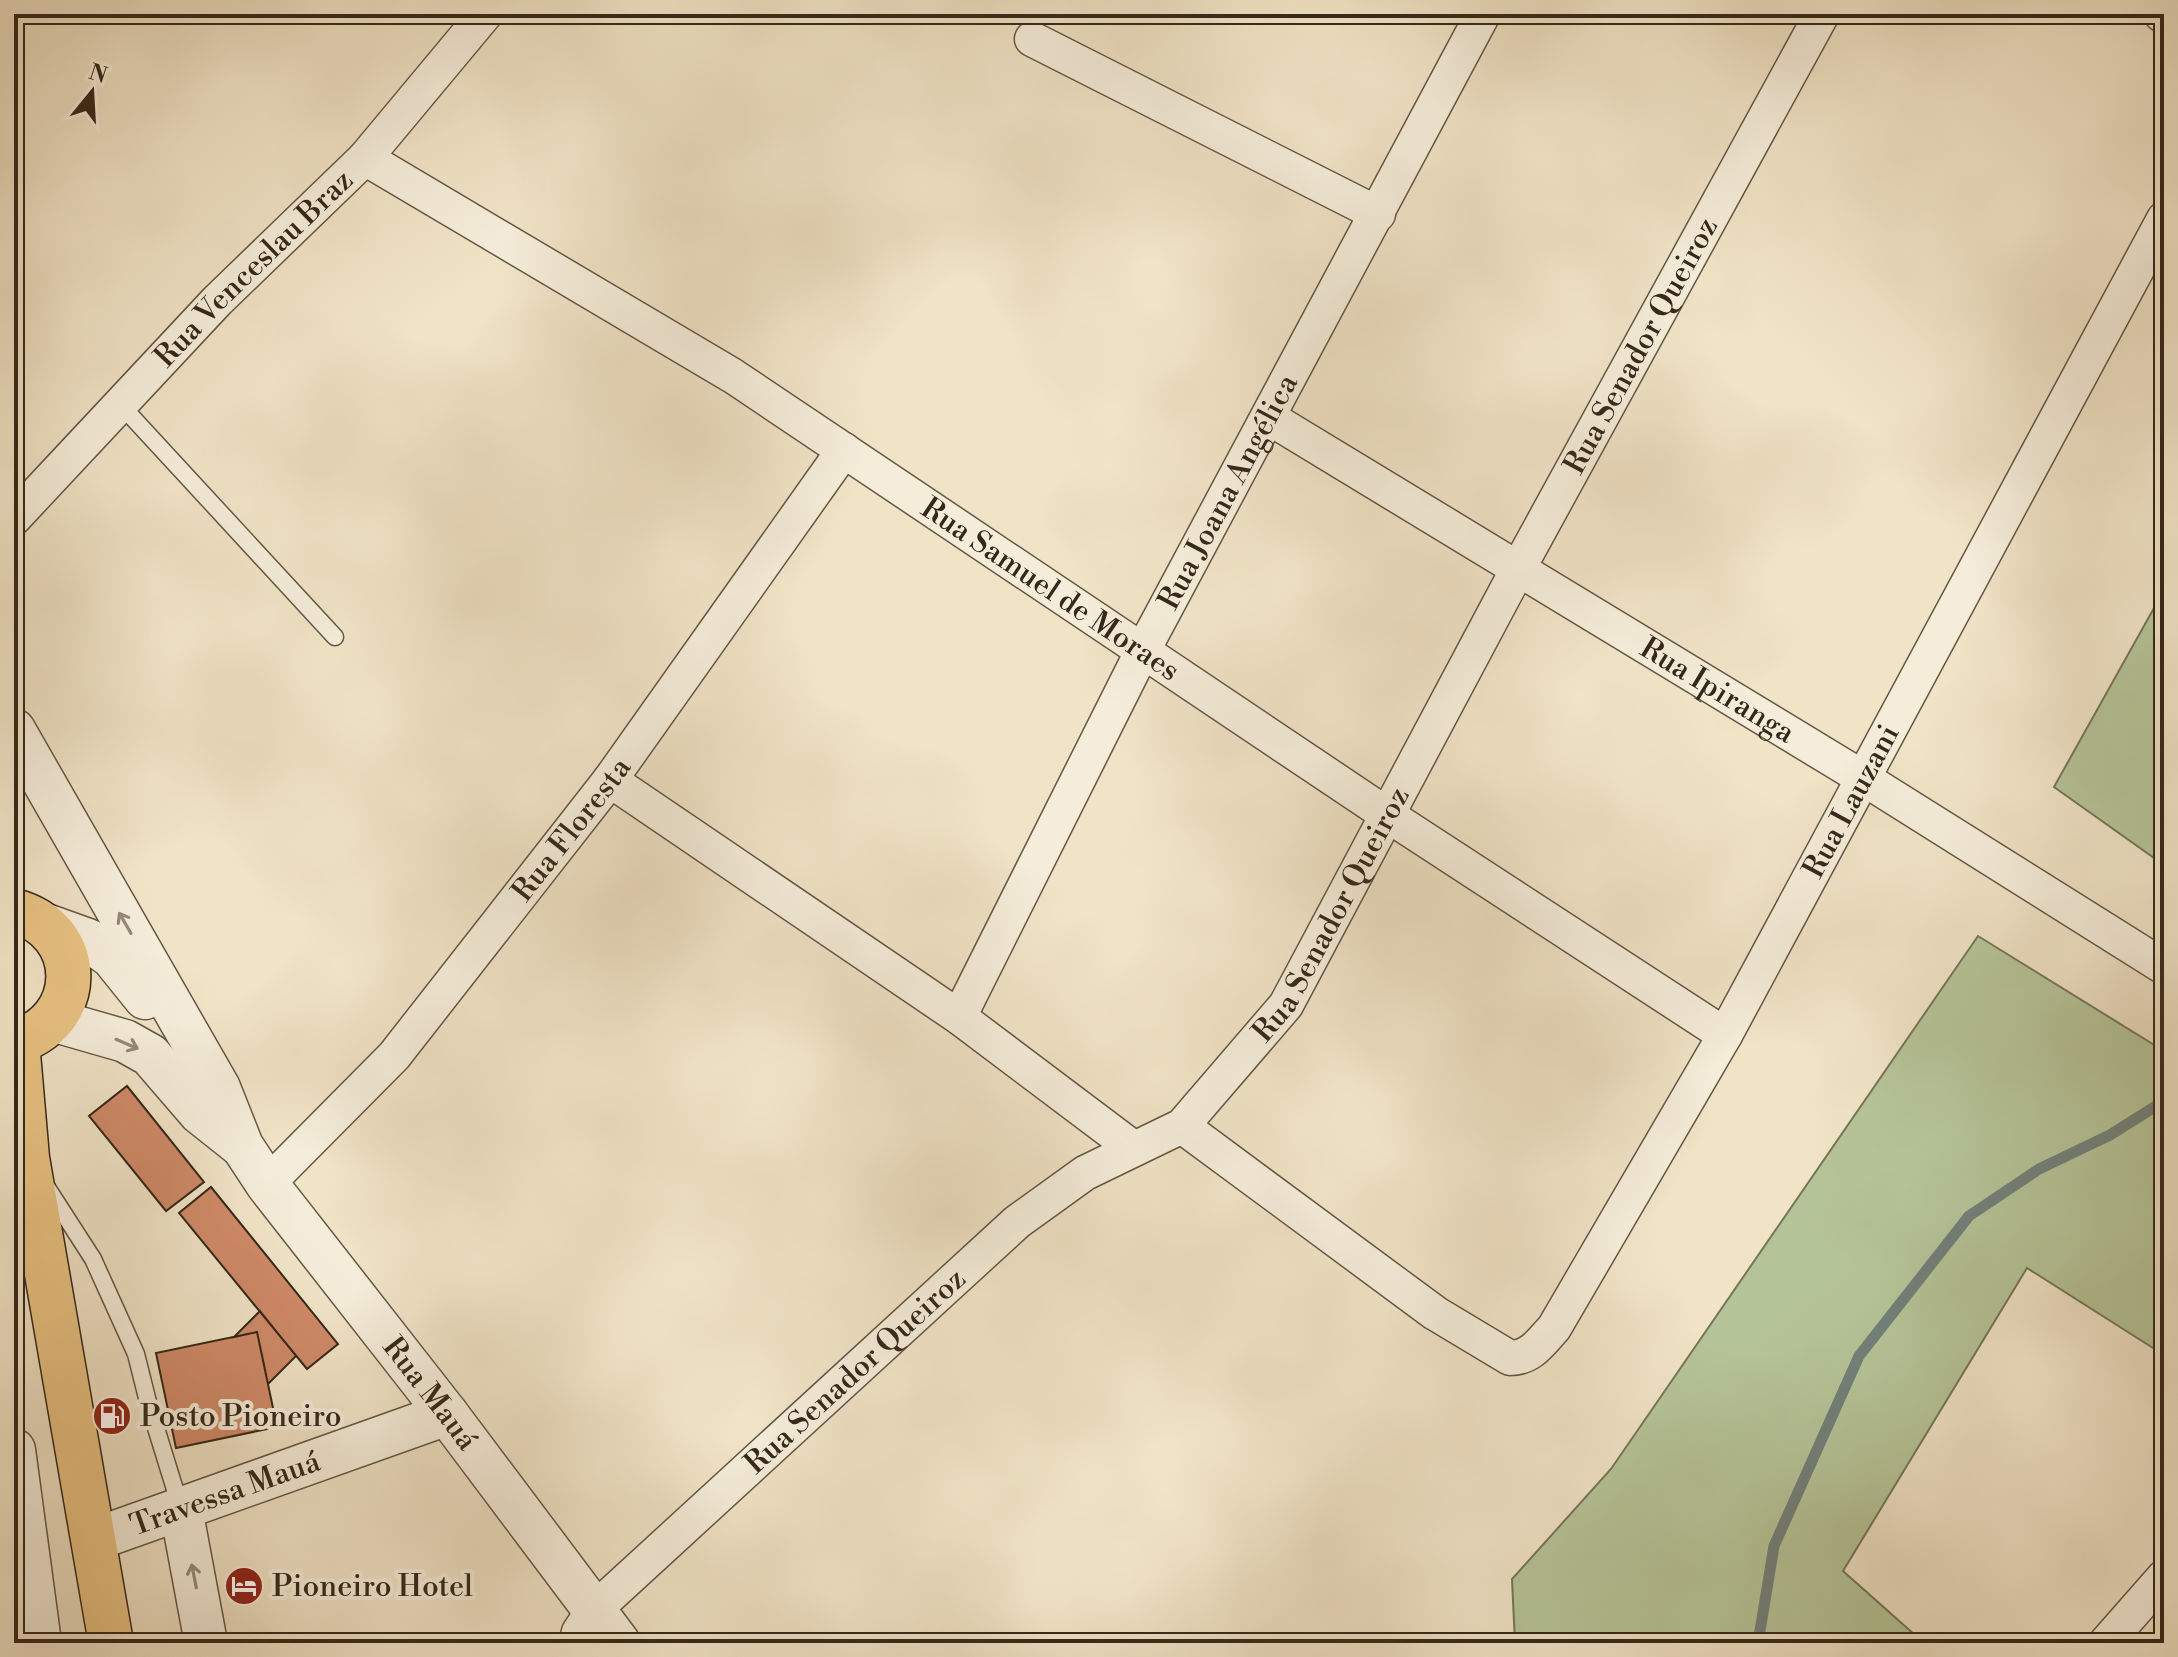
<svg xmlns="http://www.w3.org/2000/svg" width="2178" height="1657" viewBox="0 0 2178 1657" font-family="'Libre Bodoni',serif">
<rect width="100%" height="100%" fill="#f0e3c6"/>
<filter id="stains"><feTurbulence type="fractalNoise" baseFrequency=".0025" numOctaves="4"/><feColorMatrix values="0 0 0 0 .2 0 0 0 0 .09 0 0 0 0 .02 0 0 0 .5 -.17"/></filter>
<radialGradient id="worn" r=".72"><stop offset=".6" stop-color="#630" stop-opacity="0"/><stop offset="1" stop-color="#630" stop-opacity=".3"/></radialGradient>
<path fill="#b5c498" stroke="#757659" stroke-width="2" d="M2164,590v275l-110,-78z
M1978,936l186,115v304l-137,-87 -184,303 81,72h-409l-3,-64 99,-110z"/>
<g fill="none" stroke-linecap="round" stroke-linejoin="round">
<path stroke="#72817b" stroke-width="11" d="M1758,1643l16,-97 85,-190 110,-140 70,-47 71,-34 54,-34"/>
</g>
<path fill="#cf8a68" stroke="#35281a" stroke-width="2" d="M127,1086l77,96 -38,29 -77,-95z
M211,1187l127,157 -31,25 -128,-156z
M260,1311l36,45 -28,28 -11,-52 -23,5z
M257,1332l20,95 -101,21 -20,-95z"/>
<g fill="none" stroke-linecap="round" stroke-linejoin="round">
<defs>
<path id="service" d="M120,404l215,233
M44,1183l49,76 43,95 12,48 33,107"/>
<g id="minor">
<path d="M2161,14l3,2"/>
<path d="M1032,39l346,175"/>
<path id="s1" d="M365,158l368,218 653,438 339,221"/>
<path id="s2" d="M1268,417l595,361 301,189"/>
<path id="s3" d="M14,518l203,-217 148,-143 120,-144"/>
<path d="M610,780l349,237 174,131"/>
<path id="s4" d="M959,1017l183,-365 341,-638"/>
<path id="s5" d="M1182,1126l253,187 75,45c21,0 31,-16 44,-30l171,-293 439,-816"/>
<path id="s6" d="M267,1184l127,-128 216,-276 234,-330"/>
<path id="s7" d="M576,1643l3,-11 14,-21 424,-389 68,-49 97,-47 104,-121 232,-436 304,-555"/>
<path d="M2106,1643l58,-66"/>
</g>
<g id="tertiary">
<path id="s8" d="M14,730l205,358 23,58 25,38 180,230 172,229"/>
<path d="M46,925l42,15 24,17 33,41"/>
<path d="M52,1020l73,21 25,14 50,58 39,31"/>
<path d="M14,1450l26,193"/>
<path d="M181,1509l25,134"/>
<path id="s9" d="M93,1540l354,-126"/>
</g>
<path id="primary" d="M14,911c73,19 72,112 0,131
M17,1042l10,116 84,485"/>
</defs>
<use href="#service" stroke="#645745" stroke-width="19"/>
<use href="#minor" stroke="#645745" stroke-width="37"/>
<use href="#tertiary" stroke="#645745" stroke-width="45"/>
<use href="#primary" stroke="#35281a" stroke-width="47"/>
<use href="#service" stroke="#f5edda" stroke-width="16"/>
<use href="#minor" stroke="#f5edda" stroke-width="34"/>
<use href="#tertiary" stroke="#f5edda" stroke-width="42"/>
<use href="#primary" stroke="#e8c283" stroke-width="44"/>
</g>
<defs><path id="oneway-shaft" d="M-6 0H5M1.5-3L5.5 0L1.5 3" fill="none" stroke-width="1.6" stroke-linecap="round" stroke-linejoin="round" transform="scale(2)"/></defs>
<g stroke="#958a7a">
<use href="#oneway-shaft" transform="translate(125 923) rotate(-120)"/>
<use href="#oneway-shaft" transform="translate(127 1044) rotate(23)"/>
<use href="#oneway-shaft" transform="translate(194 1576) rotate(-101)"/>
</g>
<defs>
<symbol id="fuel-disc" viewBox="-11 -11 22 22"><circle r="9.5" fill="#8f2418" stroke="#f5edda"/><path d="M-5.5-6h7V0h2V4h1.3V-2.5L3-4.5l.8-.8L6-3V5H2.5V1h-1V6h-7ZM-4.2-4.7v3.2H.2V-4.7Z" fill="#fff"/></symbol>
<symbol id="hotel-disc" viewBox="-11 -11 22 22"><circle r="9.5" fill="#8f2418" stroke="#f5edda"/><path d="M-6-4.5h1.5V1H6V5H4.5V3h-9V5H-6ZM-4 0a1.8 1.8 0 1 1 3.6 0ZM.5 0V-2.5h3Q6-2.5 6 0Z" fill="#fff"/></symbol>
</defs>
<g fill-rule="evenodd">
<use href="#fuel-disc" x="90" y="1394" width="44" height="44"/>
<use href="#hotel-disc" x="222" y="1564" width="44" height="44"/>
</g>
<g text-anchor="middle" stroke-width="8" stroke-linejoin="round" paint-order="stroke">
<g font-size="30" fill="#35281a" stroke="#f5edda">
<text dy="10" stroke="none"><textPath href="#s3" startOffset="346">Rua Venceslau Braz</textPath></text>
<text dy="10" stroke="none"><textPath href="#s7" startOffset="1712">Rua Senador Queiroz</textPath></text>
<text dy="10" stroke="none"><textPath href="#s4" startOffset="590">Rua Joana Angélica</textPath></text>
<text dy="10" stroke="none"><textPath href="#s1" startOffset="810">Rua Samuel de Moraes</textPath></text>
<text dy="10" stroke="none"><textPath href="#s2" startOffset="526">Rua Ipiranga</textPath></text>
<text dy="10" stroke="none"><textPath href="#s5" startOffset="1062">Rua Lauzani</textPath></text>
<text dy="10" stroke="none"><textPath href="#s6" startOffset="468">Rua Floresta</textPath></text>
<text dy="10" stroke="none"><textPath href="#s7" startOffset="1064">Rua Senador Queiroz</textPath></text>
<text dy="10" stroke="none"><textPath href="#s7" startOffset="392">Rua Senador Queiroz</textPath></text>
<text dy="10" stroke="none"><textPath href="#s8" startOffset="786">Rua Mauá</textPath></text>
<text dy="10" stroke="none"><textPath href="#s9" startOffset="140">Travessa Mauá</textPath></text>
</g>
<g font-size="30" fill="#35281a" stroke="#f5edda" text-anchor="start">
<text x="140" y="1426">Posto Pioneiro</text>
<text x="272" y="1596">Pioneiro Hotel</text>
</g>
</g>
<rect width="2178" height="1657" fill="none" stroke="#f0e3c6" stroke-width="48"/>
<rect x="16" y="16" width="2146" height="1625" fill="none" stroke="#35281a" stroke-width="4"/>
<rect x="24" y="24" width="2130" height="1609" fill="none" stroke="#35281a" stroke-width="2"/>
<g transform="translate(92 92) rotate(18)" stroke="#f5edda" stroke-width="6" paint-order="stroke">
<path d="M0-6L14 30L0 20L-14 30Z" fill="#35281a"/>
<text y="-12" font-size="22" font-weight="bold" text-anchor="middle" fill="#35281a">N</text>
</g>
<rect width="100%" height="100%" filter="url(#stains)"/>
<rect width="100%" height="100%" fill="url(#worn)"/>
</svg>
